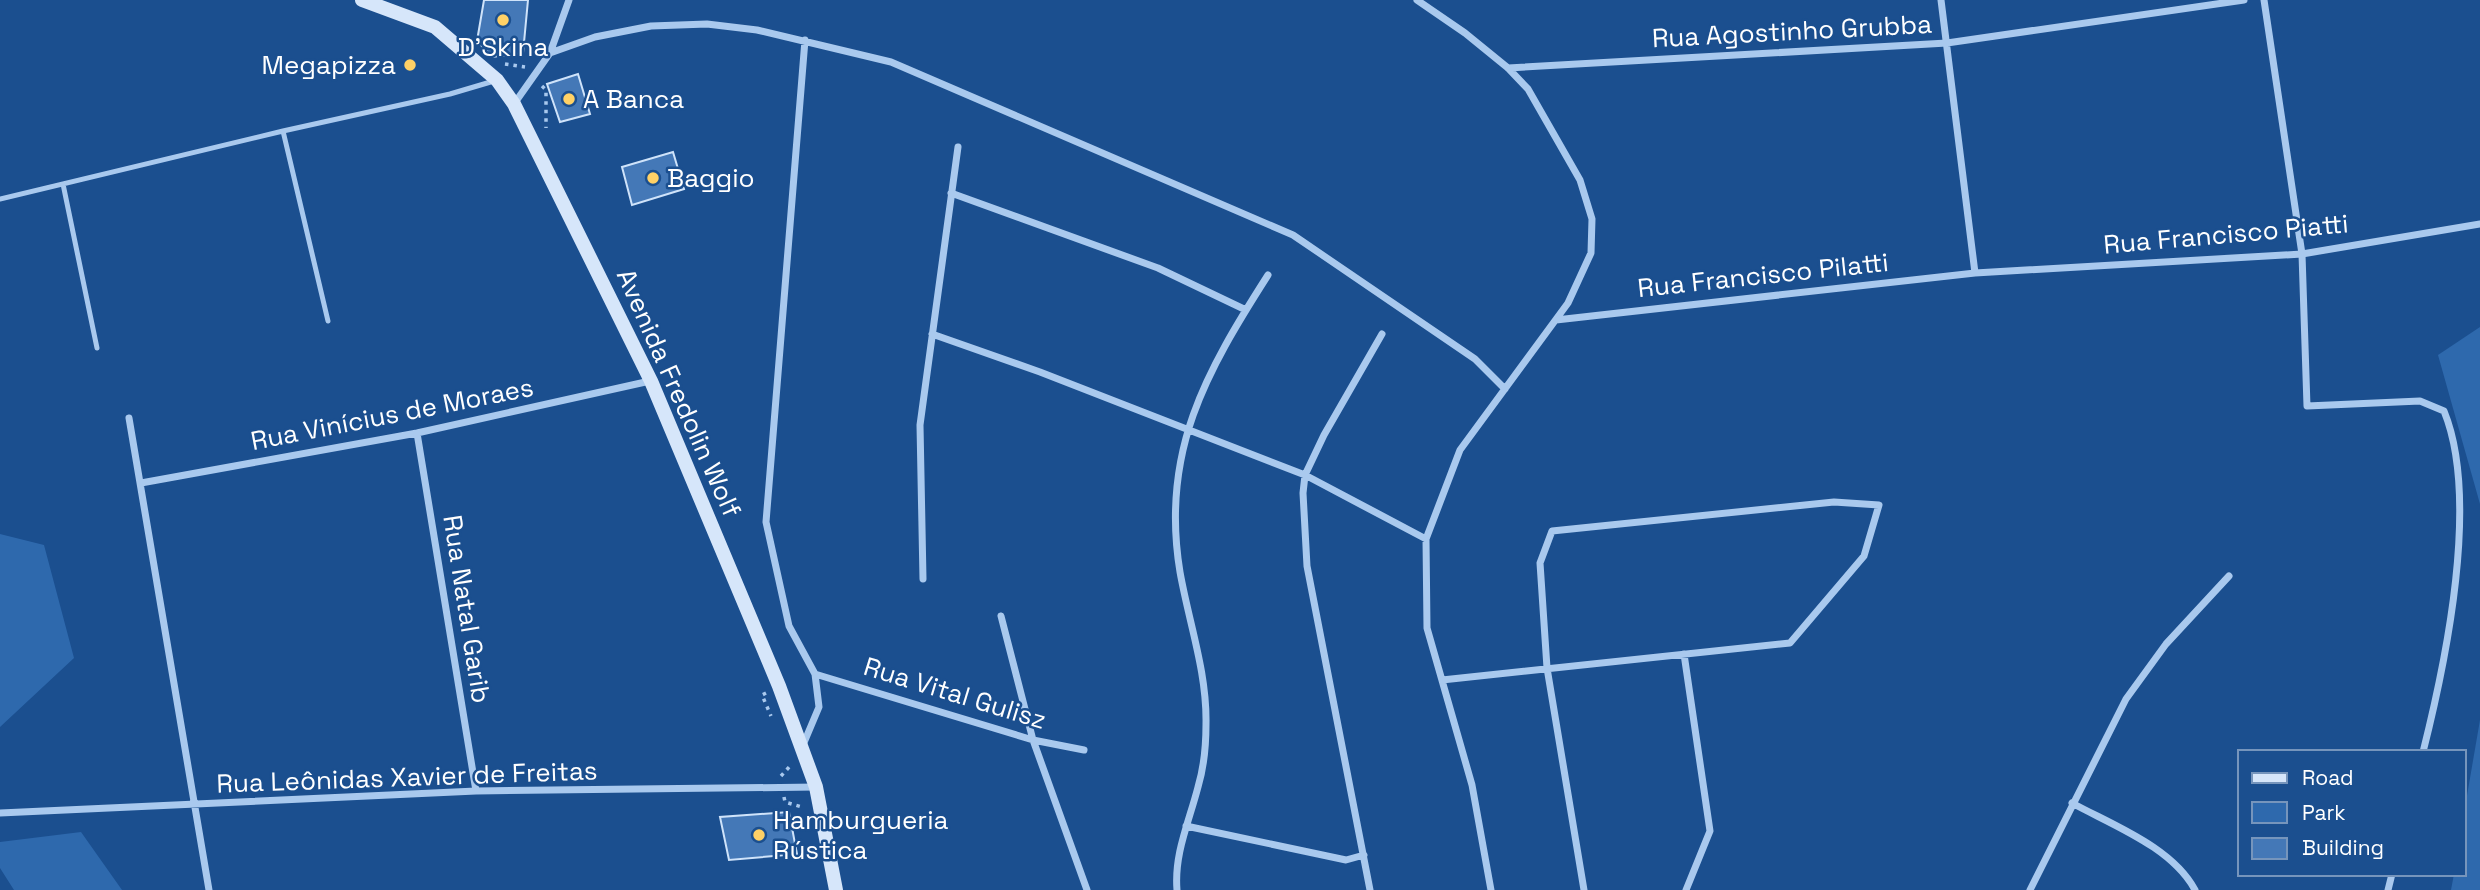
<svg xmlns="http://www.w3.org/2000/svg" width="2480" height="890" viewBox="0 0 2480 890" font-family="'Space Grotesk',sans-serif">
<rect width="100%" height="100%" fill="#1b4f8f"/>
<path fill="#2e69ad" d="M2480,327v177l-42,-149z
M0,534l44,11 30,113 -74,69z
M2480,720v170h-29l3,-16h10v-61z
M81,832l41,58h-108l-14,-22v-26z"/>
<path fill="#4478b7" stroke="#cfe3fa" stroke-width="2" d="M484,0h44l-5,53 -31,4 -15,-16z
M578,74l12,40 -30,8 -13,-38z
M673,152l11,37 -52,16 -10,-38z
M789,812l8,42 -68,6 -9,-43z"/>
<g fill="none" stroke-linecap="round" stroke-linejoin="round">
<path stroke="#a9c9ee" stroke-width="3.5" stroke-dasharray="3.5 5" stroke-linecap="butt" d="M505,64l20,3
M542,86l4,4v38
M766,693l-4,2 9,21
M781,776l10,-11
M784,797l1,5 17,5"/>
<path stroke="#a9c9ee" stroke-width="5" d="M283,131l45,190
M63,184l34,164
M0,199l283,-68 167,-37 44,-13"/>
<path stroke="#a9c9ee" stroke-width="7" d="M1417,0l48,33 43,35 20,21 52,91 12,39 -1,34 -23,50 -108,147 -34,89 1,89 45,157 19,105
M1941,0l34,273
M2264,0l38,254 5,152 113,-5 24,10c36,88 2,250 -21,341
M550,53l45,-16 56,-11 56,-2 50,6 134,32 402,173 182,124 30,30
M1508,68l439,-25 297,-43
M514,104l36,-51 19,-53
M951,193l207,75 88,42
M1556,320l419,-47 327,-19 178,-30
M932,334l108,38 265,103 121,64
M129,418l80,472
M417,433l59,358
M141,483l276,-50 233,-52
M923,579l-3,-154 38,-278
M1001,616l32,124 54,150
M1684,654l26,177 -24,59
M815,674l218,66 51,10
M1442,680l348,-37 74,-87 15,-51 -45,-3 -282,29 -12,32 7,105 37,222
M803,745l16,-38 -4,-33 -26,-48 -23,-104 39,-482
M2072,803c40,22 100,44 123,87
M0,813l476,-22 340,-4
M1186,826l160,34 18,-5
M1177,890c-3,-36 12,-68 21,-103 6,-20 8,-42 8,-63 1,-52 -17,-101 -26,-152 -20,-120 26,-200 88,-297
M1370,890l-63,-324 -4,-73 2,-18 19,-40 58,-101
M2030,890l96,-191 40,-55 63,-68
M2388,890l4,-16"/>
<path stroke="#d6e6fa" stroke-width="14" d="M362,0l73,27 62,53 17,24 137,277 128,305 37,101 20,103"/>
</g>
<g fill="#ffd166" stroke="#1b4f8f" stroke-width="2.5">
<circle cx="503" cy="20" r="7"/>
<circle cx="410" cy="65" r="7"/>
<circle cx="569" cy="99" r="7"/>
<circle cx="653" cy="178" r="7"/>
<circle cx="759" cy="835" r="7"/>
</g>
<g text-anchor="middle" stroke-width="5" stroke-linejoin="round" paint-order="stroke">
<g font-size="26" fill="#fff" stroke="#1b4f8f">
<text transform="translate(1792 31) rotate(-3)" y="9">Rua Agostinho Grubba</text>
<text transform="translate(2226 234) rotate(-5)" y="9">Rua Francisco Piatti</text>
<text transform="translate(1763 275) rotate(-6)" y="9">Rua Francisco Pilatti</text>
<text transform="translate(679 393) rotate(66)" y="9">Avenida Fredolin Wolf</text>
<text transform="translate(392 414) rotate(-11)" y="9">Rua Vinícius de Moraes</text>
<text transform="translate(467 609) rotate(81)" y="9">Rua Natal Garib</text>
<text transform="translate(955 693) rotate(17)" y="9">Rua Vital Gulisz</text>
<text transform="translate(407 777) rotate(-2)" y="9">Rua Leônidas Xavier de Freitas</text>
</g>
<g font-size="26" fill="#fff" stroke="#1b4f8f" text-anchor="start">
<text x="503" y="56" text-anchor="middle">D'Skina</text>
<text x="396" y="74" text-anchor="end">Megapizza</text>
<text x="583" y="108">A Banca</text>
<text x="667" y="187">Baggio</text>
<text x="773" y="829">Hamburgueria<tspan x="773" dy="30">Rústica</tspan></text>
</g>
</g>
<rect x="2238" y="750" width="228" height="126" fill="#1b4f8f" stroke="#7695bc" stroke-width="2"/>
<rect x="2252" y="773" width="35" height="10" fill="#d6e6fa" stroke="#7695bc" stroke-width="2"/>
<text x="2302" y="785" font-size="21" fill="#ffffff">Road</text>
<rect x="2252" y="802" width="35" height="21" fill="#2e69ad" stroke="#7695bc" stroke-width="2"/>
<text x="2302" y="820" font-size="21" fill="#ffffff">Park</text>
<rect x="2252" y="838" width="35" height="21" fill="#4478b7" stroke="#7695bc" stroke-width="2"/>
<text x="2302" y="855" font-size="21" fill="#ffffff">Building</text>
</svg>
